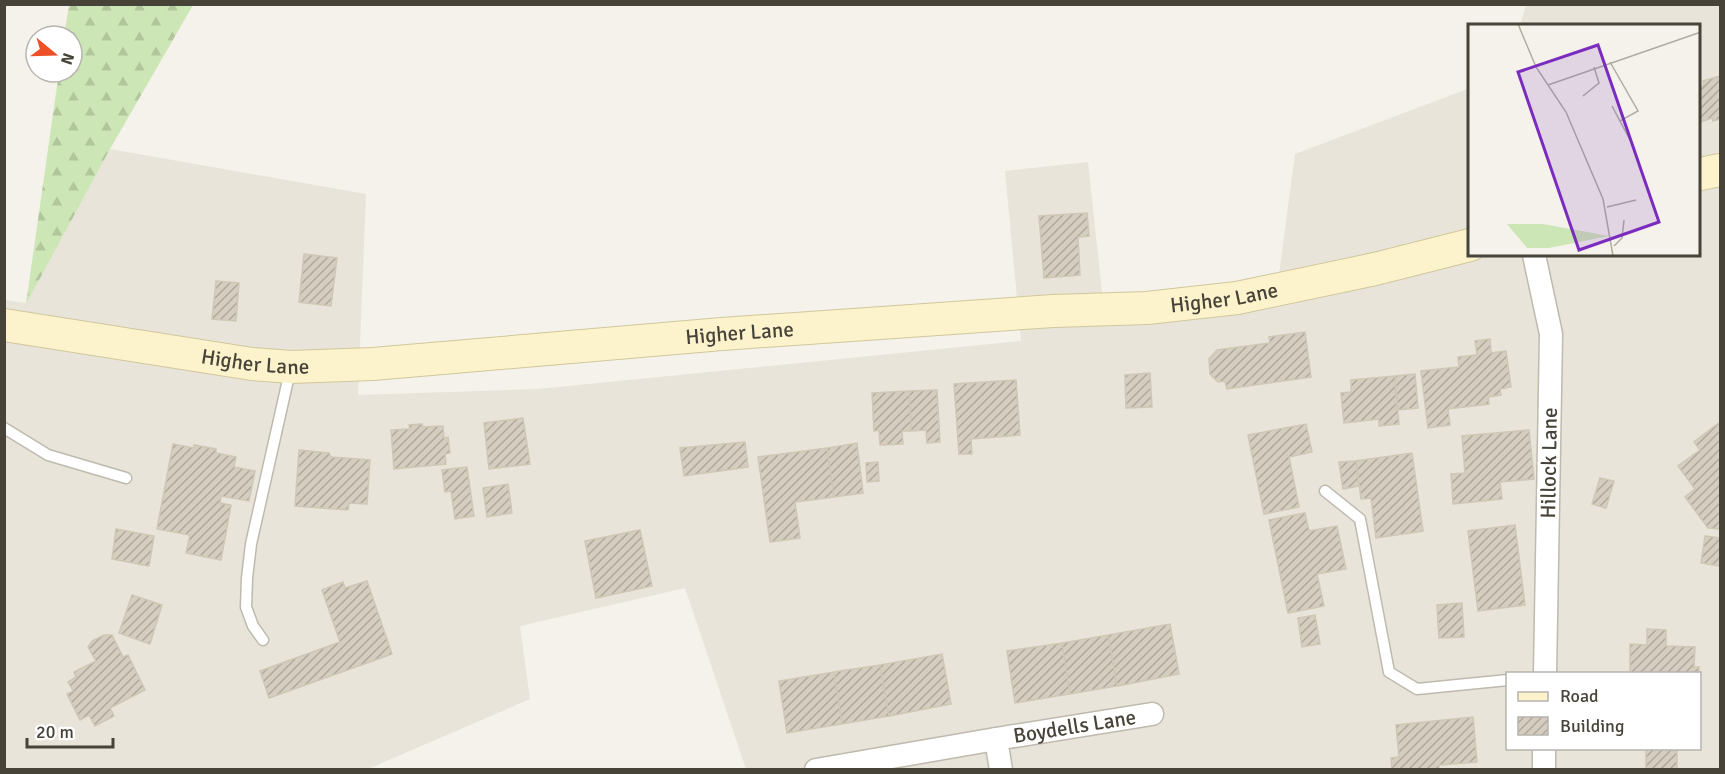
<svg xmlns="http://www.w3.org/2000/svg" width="1725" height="774" viewBox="0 0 1725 774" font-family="Signika,sans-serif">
<defs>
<pattern id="forest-firs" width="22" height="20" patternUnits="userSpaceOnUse" patternTransform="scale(1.5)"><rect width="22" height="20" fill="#cde6b5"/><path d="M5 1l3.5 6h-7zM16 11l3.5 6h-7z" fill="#b2c69c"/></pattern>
<pattern id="building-hatch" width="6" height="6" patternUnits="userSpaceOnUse" patternTransform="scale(1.5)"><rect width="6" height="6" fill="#d5cec0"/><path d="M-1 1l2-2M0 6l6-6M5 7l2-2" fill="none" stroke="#afa99d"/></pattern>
</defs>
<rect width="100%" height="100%" fill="#f4f2ea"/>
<path fill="#e8e4d9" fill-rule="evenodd" d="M1526,5h194v764h-974l-61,-181 -165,38 10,73 -162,70h-363l-1,-469 22,3 84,-154 256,45 -8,201 180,-6 483,-48 -16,-170 83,-9 17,158 172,-30 18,-136 175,-66v167h230v-229l-180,-1zM1508,674h192v74h-192z"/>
<path fill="url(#forest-firs)" d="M69,5h124l-83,144 -84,155 33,-232h13v-36h-8z"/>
<path fill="url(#building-hatch)" stroke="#d0c6b4" stroke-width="1.5" d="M1720,76v43l-7,2 -1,-3 -12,4v-35l4,-2 -1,-4z
M1087,213l2,23 -11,1 2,38 -36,3 -5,-62z
M304,254l33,4 -6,48 -32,-4z
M216,281l23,2 -3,38 -24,-2z
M1305,332l6,45 -84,12 -2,-8 -7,1 -8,-8 -1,-15 8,-9 53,-7 -1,-6z
M1490,339l1,14 15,-2 5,36 -11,2 1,6 -13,2 1,7 -41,5 2,16 -22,3 -7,-57 38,-4 -1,-10 19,-2 -2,-14z
M1150,373l2,34 -26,1 -1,-33z
M1415,374l3,34 -21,2 -2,-34z
M1395,376l4,48 -20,2v-7l-35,4 -3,-30 10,-1v-12z
M1016,380l4,55 -49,4 1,15h-13l-5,-70z
M937,390l3,52 -13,1 -1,-13 -15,1 -2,-40z
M909,391l2,40h-9l1,13 -23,1 -1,-15 -5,1 -2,-38z
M523,418l7,46 -41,5 -5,-46z
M1720,422v107l-12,-1 -23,-31 10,-8 -17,-23 22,-16 -6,-8z
M422,424l1,3 20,-1 1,12 4,-1 2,16 -5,1 1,10 -52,5 -3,-39 19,-1 -1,-4z
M1306,424l6,28 -23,5 10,50 -35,7 -16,-79z
M1529,430l5,49 -34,3 2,17 -49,5 -2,-30 14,-1 -3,-37z
M745,442l3,25 -64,9 -4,-28z
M857,443l6,50 -29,4 -7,-49z
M173,444l21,4v-3l22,4v4l20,4 -2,10 21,4 -6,30 -28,-5 -1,7 11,2 -10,55 -35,-7 4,-18 -33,-6z
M827,448l7,49 -39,5 5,36 -30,4 -12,-85z
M299,450l30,3 2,4 39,3 -3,44 -18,-1 -1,7 -53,-4z
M1412,453l11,78 -47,7 -5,-40 -10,1 -5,-38z
M1356,461l3,25 -16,3 -4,-27z
M878,462l1,19 -12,1 -1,-19z
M467,467l7,49 -19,3 -4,-28 -6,1 -3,-22z
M1600,478l14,3 -8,27 -14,-4z
M508,484l4,29 -25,4 -4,-29z
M1305,513l4,18 28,-5 9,43 -29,5 7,32 -36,7 -19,-93z
M1515,525l10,80 -47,6 -10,-80z
M116,529l38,7 -5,30 -37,-7z
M640,530l12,56 -56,12 -11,-57z
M1705,536l15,2v28l-19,-3z
M367,581l25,73 -123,44 -9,-27 80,-29 -18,-52 21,-8 2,6z
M132,595l30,10 -12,39 -31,-11z
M1462,603l2,34 -25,1 -2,-33z
M1315,615l5,29 -18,3 -4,-29z
M1170,624l9,50 -62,12 -9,-51z
M1647,629l19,1v16l29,1 -1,20h5v7h-69v-30l17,1z
M104,635h8l11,22 5,-2 17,35 -35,18 4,8 -19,10 -6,-11 -9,5 -13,-26 6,-3 -5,-9 8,-5 -2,-5 22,-11 -8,-14 4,-6z
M1108,635l9,51 -47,8 -8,-51z
M1062,643l8,51 -55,9 -8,-52z
M942,654l9,50 -62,12 -9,-51z
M880,665l9,51 -47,8 -8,-52z
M834,672l8,52 -55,9 -8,-52z
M1473,717l4,45 -38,3v5h-47l-1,-12 8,-1 -3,-32z
M1646,748h31v22h-31z"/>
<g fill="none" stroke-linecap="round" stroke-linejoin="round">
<defs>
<path id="lane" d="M4,428l44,27 78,23
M1325,491l35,28 29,153 28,17 91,-9
M263,640l-10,-14 -7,-19 1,-29 4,-34 39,-173"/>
<g id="street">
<path d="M1534,255l17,79 -6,340"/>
<path d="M816,770l180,-31"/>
<path id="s1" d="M1001,770l-5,-31 156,-25"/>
<path d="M1544,770v-22"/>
</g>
<g id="secondary">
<path d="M1700,174l20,-4"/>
<path id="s2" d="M4,325l248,39 39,3 82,-3 349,-30 331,-23 94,-3 90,-10 138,-29 95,-24"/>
</g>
</defs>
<use href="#lane" stroke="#bfbaad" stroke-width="13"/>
<use href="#street" stroke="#bfbaad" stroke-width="25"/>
<use href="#secondary" stroke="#d1c79c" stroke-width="34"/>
<use href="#lane" stroke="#fff" stroke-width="10"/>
<use href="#street" stroke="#fff" stroke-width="22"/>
<use href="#secondary" stroke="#fcf3cd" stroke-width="32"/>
</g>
<g text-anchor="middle" stroke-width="6" stroke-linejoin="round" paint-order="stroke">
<g font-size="21" fill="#484338" stroke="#fff">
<text dy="7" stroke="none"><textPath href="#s2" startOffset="1226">Higher Lane</textPath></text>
<text dy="7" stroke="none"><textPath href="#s2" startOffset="740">Higher Lane</textPath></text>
<text dy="7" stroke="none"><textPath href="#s2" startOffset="254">Higher Lane</textPath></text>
<text transform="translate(1549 463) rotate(-89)" y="7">Hillock Lane</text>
<text dy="7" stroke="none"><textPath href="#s1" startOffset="111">Boydells Lane</textPath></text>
</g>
</g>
<g transform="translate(1468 24)">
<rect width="232" height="232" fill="#f4f2ea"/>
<path d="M39,200h36l66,12 -60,12h-22z" fill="#cde6b5"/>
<path fill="none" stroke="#afaca3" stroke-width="1.5" d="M50,0l18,43 30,45 37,87 10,57M142,38l28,49 -18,10 -8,-15M80,61l153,-53M115,72l16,-13 -5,-16M152,97l10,19M139,183l29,-7M146,222l8,-8 2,-18"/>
<path fill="#7b2cbf" fill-opacity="0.15" stroke="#7b2cbf" stroke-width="3" d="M130,21l61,177 -80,28 -61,-178z"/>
<rect width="232" height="232" fill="none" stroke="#484338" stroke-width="3"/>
</g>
<rect width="1725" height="774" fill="none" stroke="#484338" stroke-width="12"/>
<rect x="1506" y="672" width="195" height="78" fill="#ffffff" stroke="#b6b4af" stroke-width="1.5"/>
<rect x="1518" y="692" width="30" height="9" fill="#fcf3cd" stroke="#b6b4af" stroke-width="1.5"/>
<text x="1560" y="702" font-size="18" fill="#484338">Road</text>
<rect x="1518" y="717" width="30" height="18" fill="url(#building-hatch)" stroke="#b6b4af" stroke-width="1.5"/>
<text x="1560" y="732" font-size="18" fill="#484338">Building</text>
<g transform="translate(54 54) rotate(109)"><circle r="28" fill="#ffffff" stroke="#b6b4af" stroke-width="1.5"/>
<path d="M0-4.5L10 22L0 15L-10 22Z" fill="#ee5127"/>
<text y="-9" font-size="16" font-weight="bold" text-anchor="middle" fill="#484338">N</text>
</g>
<path d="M27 738v9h86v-9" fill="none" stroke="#484338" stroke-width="3"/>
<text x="36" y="738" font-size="18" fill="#484338" stroke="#ffffff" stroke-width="4.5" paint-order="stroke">20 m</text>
</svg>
